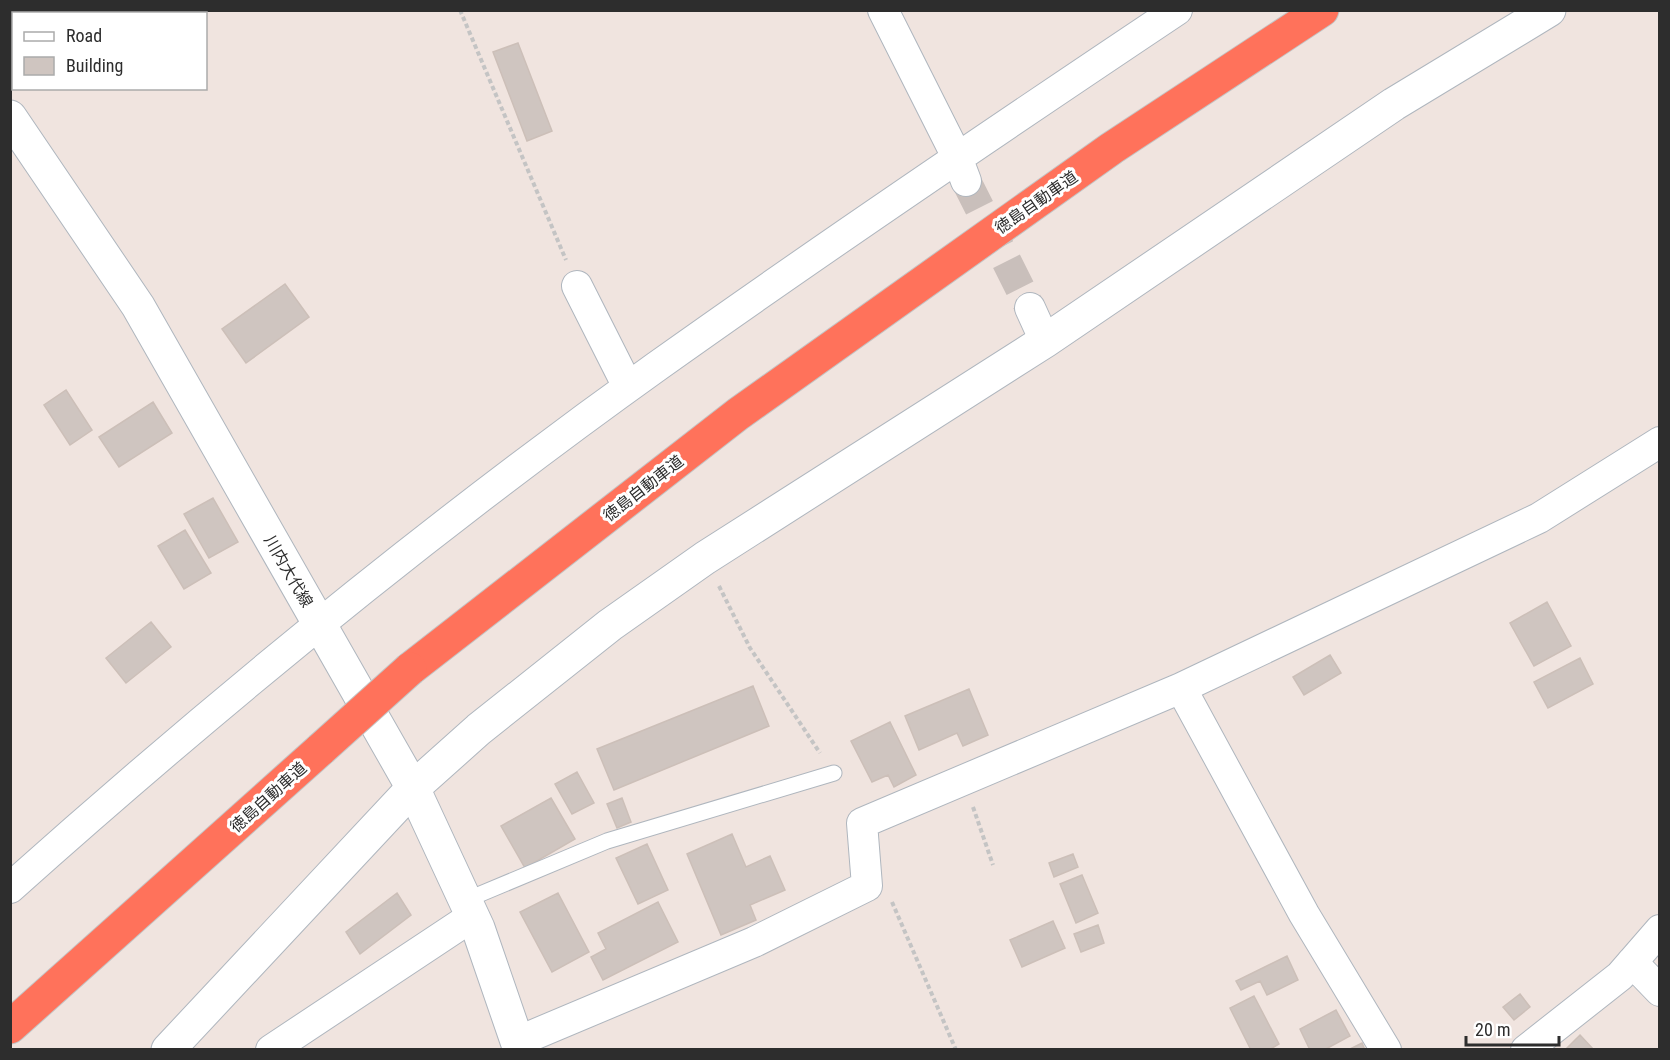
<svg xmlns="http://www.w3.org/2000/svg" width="1670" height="1060" viewBox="0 0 1670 1060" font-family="'Roboto Condensed','Noto Sans JP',sans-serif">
<rect width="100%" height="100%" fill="#f0e4df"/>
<path fill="#cfc5c0" stroke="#ccbfb8" stroke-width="1.5" d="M95,10h16l2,4h-24z
M518,43l34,88 -25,10 -34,-89z
M14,46v21h-1l-3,-20z
M285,284l24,33 -63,46 -24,-34z
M66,390l26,40 -22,15 -26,-40z
M153,402l19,31 -53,34 -20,-30z
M213,498l25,44 -29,16 -25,-44z
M185,530l26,43 -27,16 -26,-43z
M1547,602l24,44 -37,20 -24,-43z
M151,622l20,25 -45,36 -20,-25z
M1330,655l11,18 -37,22 -11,-18z
M1580,658l13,26 -45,24 -14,-26z
M753,686l16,40 -155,64 -17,-41z
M969,689l19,46 -25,11 -6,-13 -38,17 -14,-34z
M890,722l26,53 -22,12 -6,-12 -16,7 -21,-41z
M577,772l17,31 -22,11 -17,-30z
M551,798l24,41 -50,29 -24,-42z
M622,798l9,24 -14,6 -10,-24z
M732,834l14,33 24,-11 15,34 -35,15 6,15 -35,15 -34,-81z
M647,844l21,46 -30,14 -22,-46z
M1073,854l5,13 -24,10 -5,-14z
M1082,875l16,38 -22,10 -16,-39z
M397,893l14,22 -51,39 -14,-22z
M558,893l31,59 -37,20 -32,-60z
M658,902l20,40 -75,38 -12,-23 15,-8 -8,-16z
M1053,921l12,27 -43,19 -12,-27z
M1098,925l6,18 -23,9 -7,-18z
M1287,956l11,24 -31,15 -7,-14 -19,9 -5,-9z
M1520,994l10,13 -16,13 -11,-13z
M1254,996l25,48 -10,6h-18l-21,-42z
M1336,1010l14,26 -26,14h-14l-10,-21z
M1580,1035l14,15h-29z
M1362,1043l3,7h-17z"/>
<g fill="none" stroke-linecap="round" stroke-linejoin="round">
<path stroke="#c9bfbb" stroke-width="30" stroke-dasharray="30 15" stroke-linecap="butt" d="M966,181l64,127"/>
<defs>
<path id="service" d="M466,900l141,-59 227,-68"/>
<path id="minor" d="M883,10l74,147 9,24
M577,286l51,101
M1030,308l15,33
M1181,688l123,226 82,136
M10,888c206,-184 421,-360 646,-521 171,-122 346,-240 521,-357
M1632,962l28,29
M519,1041l235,-99 113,-56 -5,-63 319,-135 358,-170 121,-76
M271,1050l202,-134
M1526,1050l94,-74 40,-46"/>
<path id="tertiary" d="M168,1050l245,-262 66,-59 131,-104 95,-67 340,-217 349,-237 155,-94"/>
<path id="secondary" d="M10,117l128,189 275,482 65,140 42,122"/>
<path id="motorway" d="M410,669l328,-255 374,-266 210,-138
M10,1027l311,-278"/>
</defs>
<use href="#service" stroke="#afb6be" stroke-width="17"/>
<use href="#minor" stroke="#afb6be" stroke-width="32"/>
<use href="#tertiary" stroke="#afb6be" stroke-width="35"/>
<use href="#secondary" stroke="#afb6be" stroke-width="35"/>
<use href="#motorway" stroke="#c4c4c4" stroke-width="35"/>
<path stroke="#c4c4c4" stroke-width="4" stroke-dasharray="4.5 3" stroke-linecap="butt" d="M460,10l106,250
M719,586l31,62 70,105
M973,807l20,58
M892,902l64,148"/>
<use href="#service" stroke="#fff" stroke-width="15"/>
<use href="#minor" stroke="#fff" stroke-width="30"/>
<use href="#tertiary" stroke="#fff" stroke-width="33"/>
<use href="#secondary" stroke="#fff" stroke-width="33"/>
<use href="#motorway" stroke="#ff725b" stroke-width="33"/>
<defs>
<path id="motorway-bridge" d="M321,749l89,-80"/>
</defs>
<use href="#motorway-bridge" stroke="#c4c4c4" stroke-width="35" stroke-linecap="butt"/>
<use href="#motorway-bridge" stroke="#ff725b" stroke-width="33"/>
</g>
<g text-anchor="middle" stroke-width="6" stroke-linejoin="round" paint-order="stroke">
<g font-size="16" fill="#2d2d2d" stroke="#fff">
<text transform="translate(1036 202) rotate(-35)" y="6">徳島自動車道</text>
<text transform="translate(643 488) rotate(-38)" y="6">徳島自動車道</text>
<text transform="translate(289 571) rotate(60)" y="6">川内大代線</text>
<text transform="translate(268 797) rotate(-42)" y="6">徳島自動車道</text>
</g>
</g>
<rect width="1670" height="1060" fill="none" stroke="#2d2d2d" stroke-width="24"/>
<rect x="12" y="12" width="195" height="78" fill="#ffffff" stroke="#ababab" stroke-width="1.5"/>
<rect x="24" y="32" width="30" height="9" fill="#ffffff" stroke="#ababab" stroke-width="1.5"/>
<text x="66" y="42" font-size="18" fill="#2d2d2d">Road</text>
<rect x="24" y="57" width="30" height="18" fill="#cfc5c0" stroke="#ababab" stroke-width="1.5"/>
<text x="66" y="72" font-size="18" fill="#2d2d2d">Building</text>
<path d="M1466 1036v9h93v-9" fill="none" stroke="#2d2d2d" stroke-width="3"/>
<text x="1475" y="1036" font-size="18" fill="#2d2d2d" stroke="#ffffff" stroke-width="4.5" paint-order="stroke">20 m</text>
</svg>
